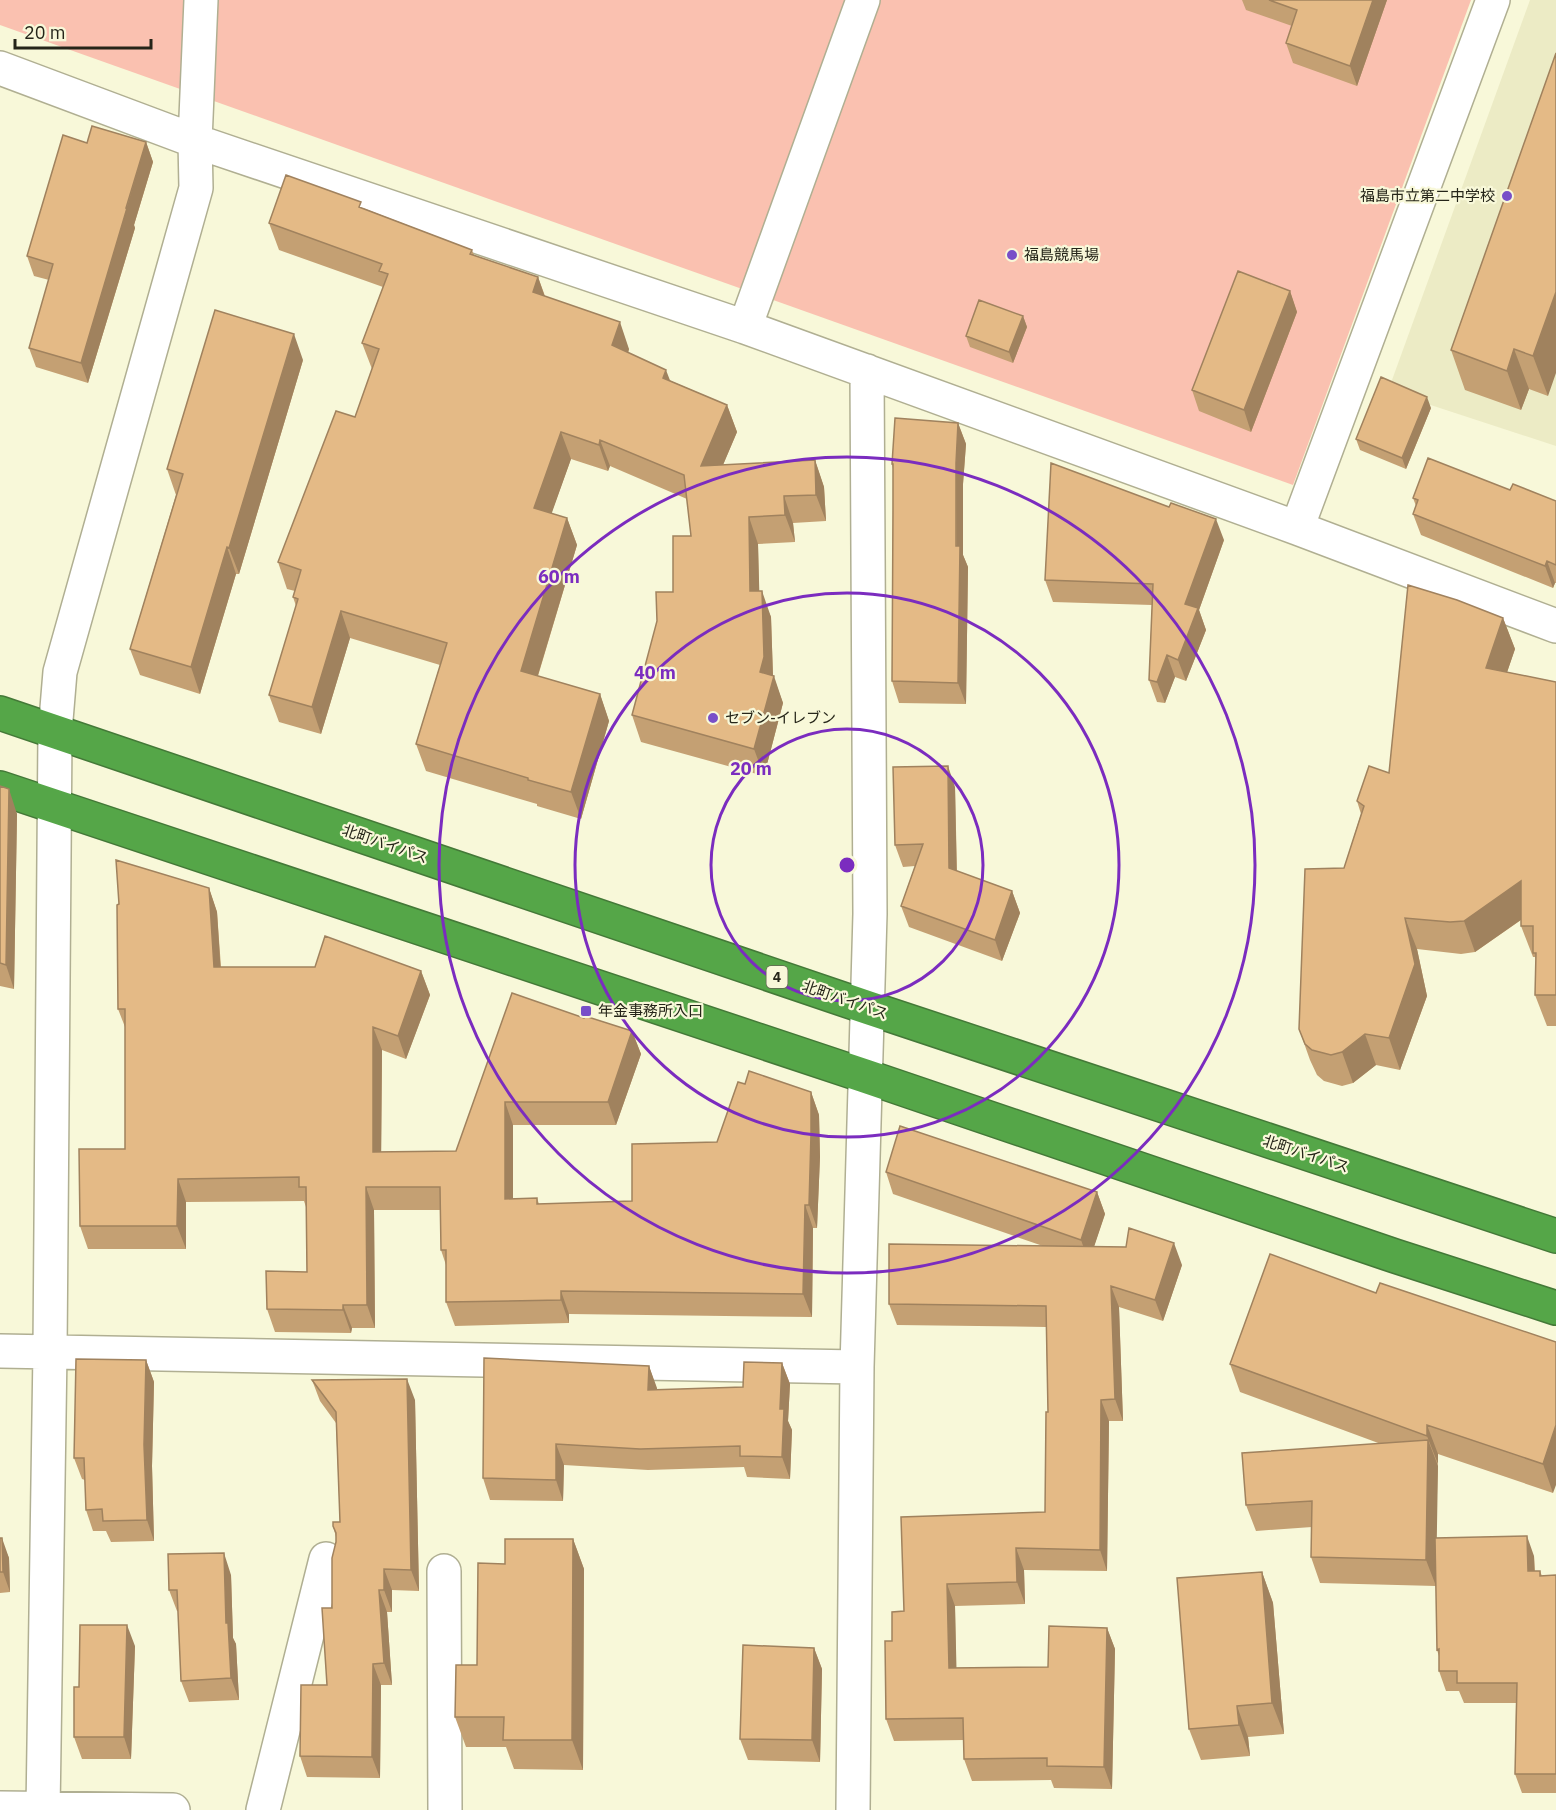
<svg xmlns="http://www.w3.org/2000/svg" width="1556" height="1810" viewBox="0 0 1556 1810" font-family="'IBM Plex Sans','Noto Sans JP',sans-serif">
<rect width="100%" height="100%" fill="#f8f8d9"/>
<path fill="#ecebc5" d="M1530,0h26v446l-168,-55z"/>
<path fill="#fac1b0" d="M0,0h1471l-178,485 -1293,-460z"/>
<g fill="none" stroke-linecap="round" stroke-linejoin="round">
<defs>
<path id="minor" d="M0,68l195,73 550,186 552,201 259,98
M745,327l118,-327
M1297,528l196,-528
M0,1351l857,16
M444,1571l1,239
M0,1808l173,2
M43,1810l7,-459 5,-619 5,-60 136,-484 -1,-47 6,-141
M263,1810l63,-251
M853,1810l4,-443 13,-453 -3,-543"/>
<path id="highway" d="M0,713l869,295 687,228
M0,788l865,288 530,180 161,52"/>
</defs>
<use href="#minor" stroke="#b0af92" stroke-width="36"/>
<use href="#highway" stroke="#447938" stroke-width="36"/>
<use href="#minor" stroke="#fff" stroke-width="33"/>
<use href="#highway" stroke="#55a648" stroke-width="33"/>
</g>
<path fill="#c4a073" d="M1242,0h145l-30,86 -64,-23 -7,-20 6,-17 -46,-16z
M1556,53l-8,343 -19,-7 -8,21 -56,-20 -14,-40z
M146,142l7,20 -19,63 1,3 -47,155 -52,-16 -7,-19 20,-68 -15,-4 -7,-20 60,-113z
M363,208l109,42 2,5 64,22 7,19 84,53 -1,4 43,28 56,24 10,27 -14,33 92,-5 9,27 2,34 -33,2 2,19 -37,2 1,47 12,26 2,59 10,27 -19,73 -123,-34 -9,-27 59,-179 -4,-37 -77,-33 -2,5 -37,-12 -20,55 16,4 10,27 -39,131 62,18 9,27 -28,98 -44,-13v-2l-111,-33 -10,-27 24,-79 -90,-27 -29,96 -42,-12 -10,-27 27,-89 -3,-9 2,-6 -8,-2 -9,-27 77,-145 17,-48 -10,-26 21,-56 -104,-37 -10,-27z
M1290,291l7,21 -46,120 -52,-21 -7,-21z
M1023,316l4,11 -14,36 -43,-16 -4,-11z
M303,360l-64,214h-3l-36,120 -60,-19 -10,-26 46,-154 -9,-26z
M1431,408l-25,61 -46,-19 -4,-11z
M958,423l8,21 -3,40v71l5,12 -2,137 -67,-1 -7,-22 1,-212 -1,-5z
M1510,490l46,11v82h-1l-2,5 -132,-53 -8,-21 3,-8 -3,-8z
M1224,540l-25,70 7,20 -20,51 -11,-4 -10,26 -8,-1 -8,-22 3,-75 -99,-3 -8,-22z
M1503,618l12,31 -8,23 49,10v344h-9l-12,-31 1,-35 -1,-3h-2l-12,-31v-6l-46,32 -14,2 -44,-5 10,47 -27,74 -24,-5 -23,18 -11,3 -18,-5 -7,-6 -7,-15 -11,-31 45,-161 17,-54 -4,-13 32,-28z
M0,786l17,28 -3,175 -14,-3z
M955,787l2,84 55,20 8,22 -18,48 -93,-34 -8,-21 14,-40 -12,1 -8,-22z
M209,888l8,24 4,55 200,4 9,24 -24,64 -24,-9 -1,102 75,-1 128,-133 48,13 9,23 -25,71h-103v74l24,-1 2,6 93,-3 85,-59 28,-58 66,8 8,23 1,42 -3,71h-4l-1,89 -243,-3v9l-114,3 -9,-24v-37l-5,-15v-40h-67l1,118h-23l-1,5 -76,-1 -8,-23 40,-37 -1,-65 -2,-6 -118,1v47h-98l-8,-23 45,-77v-122l-7,-18z
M886,1172l211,20 8,22 -11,32 88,19 -19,56 -44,-14 4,114h-14l-2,150 -83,-1 1,34 -70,2 1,62 92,-1 59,-39 8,21 -3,140 -58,-1 -3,-8 -79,1 -8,-22v-19l-70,1 -8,-22 6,-78 12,-30 141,-99 3,-100 -2,-85 -149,-2 -8,-21 154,-58 -150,-52z
M1376,1293l180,49 -3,151 -115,-39 -2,84 98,18 1,15h5l2,5 14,-1v218h-34l-7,-19 1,-71h-52l-5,-12h-13l-7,-20v-15l-2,-6 -1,-64 -116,-3 -9,-26 1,-30 -56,4 -10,-26 135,-61 -141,-52 -10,-28z
M146,1360l8,22 -2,84 2,75 -43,1 -5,-11h-13l-7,-21 -1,-30 -3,-1 -8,-21z
M782,1363l8,21 -2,37 4,9 -2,49 -43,-2 -3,-10 -96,3 -84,-5 -1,36 -73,-1 -7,-22 166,-112 8,24 86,-3z
M312,1380l103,20 4,191 -27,-1v22h-5l5,73h-11l-1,93 -73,-1 -7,-21 27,-71 9,-143v-5l-3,-11 7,-4 -4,-99 -16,-22z
M0,1538l9,20 1,34 -10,1z
M573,1539l11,30 -1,201 -69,-1 -8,-22h-40l-11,-30 22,-52 28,-101z
M1262,1572l11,31 11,131 -36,3 2,19 -49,4 -12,-31z
M231,1575l2,63 3,6 3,56 -50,2 -8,-21 -3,-70h-1l-8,-21z
M135,1646l-4,113h-49l-8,-22 5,-50z
M814,1648l8,21 -2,93 -72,-2 -8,-21z"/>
<path fill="#a0825e" d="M1373,0h14l-30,86 -7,-20z
M146,142l7,20 -19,63 1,3 -47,155 -7,-20z
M538,277l9,26 -14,-11z
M1290,291l7,21 -46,120 -7,-22z
M1556,292v81l-8,23 -15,-40z
M1023,316l4,11 -14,36 -4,-11z
M620,322l9,27 -7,23 -10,-27z
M294,334l9,26 -64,214 -10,-26z
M1514,349l15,40 -8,21 -14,-39z
M666,370l10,26 -13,-18z
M1427,397l4,11 -25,61 -4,-11z
M727,405l10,27 -26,61 -10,-27z
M958,423l8,21 -3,40v71l5,12 -2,137 -8,-21 -2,-220z
M561,432l10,27 -27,76 -10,-27z
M600,440l10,26 -2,5 -9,-26z
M815,460l9,27 2,34 -10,-26z
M784,496l9,27 2,19 -10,-27z
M749,517l9,27 2,73 -10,-26z
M567,518l10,27 -46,153 -10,-27z
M1216,519l8,21 -25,70 7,20 -20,51 -8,-21 7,-56z
M227,547l9,27 -36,120 -9,-27z
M1547,561l8,22 -2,5 -8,-22z
M762,591l9,26 2,60 1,-1 9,27 -19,73 -10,-27 6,-77z
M341,611l9,27 -29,96 -9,-27z
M1503,618l12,31 -17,50 -12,-31z
M1167,655l8,22 -10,26 -8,-21z
M600,694l9,27 -28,98 -10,-27z
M948,766l7,21 2,103 -8,-22z
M9,789l8,25 -3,175 -8,-24z
M1521,881l11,31 -57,40 -11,-31z
M209,888l8,24 5,79 -8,-24z
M1012,891l8,22 -18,48 -7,-21z
M1405,918l12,31 10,47 -27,74 -11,-32z
M421,971l9,24 -24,64 -8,-23z
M373,1027l9,23 -1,125 -8,-23z
M632,1031l9,23 -25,71 -8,-23z
M1365,1034l11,31 -23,18 -11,-31z
M811,1092l8,23 1,42 -3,71 -8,-23z
M505,1102l8,23v97l-8,-23z
M178,1179l8,23v47l-9,-23z
M366,1187l8,23 1,118 -8,-23z
M1097,1192l8,22 -16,48 -8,-22z
M805,1205l8,23 -1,89 -9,-23z
M1174,1243l8,22 -19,56 -8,-21z
M1111,1286l8,21 4,114 -8,-22z
M561,1291l8,23v9l-8,-23z
M343,1305l9,23 -1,5 -8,-23z
M146,1360l8,22 -2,84 2,75 -7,-21 -3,-75z
M782,1363l8,21 -2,37 4,9 -2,49 -8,-22 -2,-48z
M649,1366l8,22 -1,23 -8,-21z
M407,1379l8,21 4,191 -8,-21z
M1101,1400l8,21 -2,150 -7,-21z
M1427,1425l11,29v10l-11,-28z
M1556,1425v60l-3,8 -10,-29z
M1428,1440l10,26 -2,120 -10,-26z
M556,1444l8,21 -1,36 -7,-21z
M1527,1536l7,20 1,35 -7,-20z
M2,1538l7,20 1,34 -7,-20z
M573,1539l11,30 -1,201 -11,-30z
M1016,1548l8,22 1,34 -8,-22z
M224,1553l7,22 2,63 3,6 3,56 -8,-22 -5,-55z
M384,1569l8,21v22l-8,-22z
M1262,1572l11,31 11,131 -12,-31z
M947,1584l8,22 2,84 -8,-22z
M379,1590l8,22 5,73 -8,-22z
M127,1625l8,21 -4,113 -7,-22z
M1107,1628l8,21 -3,140 -8,-22z
M814,1648l8,21 -2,93 -8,-22z
M373,1664l8,21 -1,93 -8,-21z
M1237,1706l11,31 2,19 -11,-31z"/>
<path fill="#e4ba86" stroke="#a0825e" stroke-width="1.5" d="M1269,0h104l-23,66 -64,-23 11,-33z
M1556,53v239l-23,64 -19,-7 -7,22 -56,-21z
M92,126l54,16 -20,66h1l-46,155 -52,-15 24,-84 -26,-8 36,-121 24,8z
M286,175l75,27 -2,5 113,43 -2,4 68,23 -5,15 87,30 -8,23 54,25 -3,8 64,27 -26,61 114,-6 1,35 -32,1 1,19 -36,2 1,74h12l2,66 -4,15 14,4 -20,73 -122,-34 25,-94 -1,-29h17v-56h18l-7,-61 -84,-35 -1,5 -38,-13 -27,76 33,10 -46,153 79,23 -29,98 -43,-12v-2l-112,-34 31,-101 -106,-32 -29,96 -43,-12 29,-96 -5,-2 8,-27 -23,-8 58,-151 19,6 24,-68 -17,-6 26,-69 -9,-3 3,-7 -113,-41z
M1238,271l52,20 -46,119 -52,-20z
M979,300l44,16 -14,36 -43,-16z
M215,310l79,24 -65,214 -2,-1 -36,120 -61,-18 53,-175 -16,-5z
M1381,377l46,20 -25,61 -46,-19z
M895,418l63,5 -2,40v83h4l-2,137 -66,-2 1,-171v-46h-1z
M1428,458l82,32 3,-6 43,17v64l-9,-4 -2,5 -132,-52 5,-14 -5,-2z
M1051,463l118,44 2,-4 45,16 -31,85 13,4 -20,52 -11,-5 -10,27 -8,-2 4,-96 -108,-4z
M1408,585l49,15 46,18 -17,50 70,14v313h-21l1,-42h-3v-27h-12v-45l-57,40 -14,1 -45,-4 10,46 -26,74 -24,-4 -23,18 -11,3 -19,-5 -7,-6 -6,-15 6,-160 39,-1 20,-62 -7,-5 12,-35 20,7z
M948,766l1,102 63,23 -17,49 -94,-34 22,-62 -28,1 -2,-78z
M0,786l9,3 -3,176 -6,-2z
M116,860l93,28 5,79h101l10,-31 96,35 -23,65 -25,-9v125l83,-1 56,-158 72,25 1,-2 47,15 -24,71h-103v97l32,-1v6l95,-3v-57l85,-2 21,-60 7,2 4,-13 62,21v42l-2,71h-4l-2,89 -242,-3v9l-115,2v-52h-5l-1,-63h-74l1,118h-24v5l-76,-1 -1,-38 41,1 -1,-85h-7v-10l-121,2 -1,47h-97l-1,-77h46v-140h-7l-1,-104 2,-1z
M900,1126l197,66 -16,48 -195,-68z
M1129,1228l45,15 -19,57 -44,-14 4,113 -14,1 -1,150 -84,-2 1,34 -70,2 2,84 99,-1 1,-41 58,2 -3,139 -57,-1v-8l-83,1 -1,-41 -77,1 -1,-78h7v-29l12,-1 -3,-94 144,-5 1,-100h2l-2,-106 -157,-2v-60l237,3z
M1270,1254l106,39 4,-10 176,59v83l-13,39 -116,-39v11l-197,-72z
M484,1358l165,8 -1,24 95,-3 1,-25 38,1 -2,46h4l-2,48 -42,-1v-10l-100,3 -84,-5v36l-73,-2z
M76,1359l70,1 -2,85 3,75 -44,1 -1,-12 -16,1 -2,-52h-10z
M407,1379l4,191 -27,-1v21h-5l5,73 -11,1 -1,93 -72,-1 1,-71h26l-5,-77h10v-50l4,-16v-9l-3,-7v-4h7l-4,-110 -24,-32z
M1428,1440l-2,120 -115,-3 1,-56 -66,4 -4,-52z
M1527,1536l1,35h12v5l16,-1v199h-41l2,-91h-60v-12h-18v-22l-2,1 -2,-112z
M0,1538h2l1,34h-3z
M505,1539h68l-1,201h-69l1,-23h-49l1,-52h21l1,-102 27,1z
M224,1553l2,70h2l3,55 -50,3 -4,-91h-8l-1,-36z
M1262,1572l10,131 -35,3 2,19 -50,4 -12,-151z
M80,1625h47l-3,112h-50v-50h5z
M743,1645l71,3 -2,92 -72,-1z"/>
<g fill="none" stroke="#7b2cbf" stroke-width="3">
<circle cx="847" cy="865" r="136"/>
<circle cx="847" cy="865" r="272"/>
<circle cx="847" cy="865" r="408"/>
</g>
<g fill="#784fc8" stroke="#f8f8d9" stroke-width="2">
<circle cx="1507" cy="196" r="6"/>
<circle cx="1012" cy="255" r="6"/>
<circle cx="713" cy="718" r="6"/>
<rect x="580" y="1005" width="12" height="12" rx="3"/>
</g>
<g text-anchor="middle" stroke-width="4.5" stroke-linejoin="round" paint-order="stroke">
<rect fill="#f8f8d9" stroke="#646453" stroke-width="1.5" x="766.5" y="966" width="21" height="22" rx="4.5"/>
<g font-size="14" font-weight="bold" fill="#252519">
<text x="777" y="982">4</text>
</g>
<g font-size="15" fill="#252519" stroke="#f8f8d9" text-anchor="start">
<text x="1495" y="201" text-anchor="end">福島市立第二中学校</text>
<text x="1024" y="260">福島競馬場</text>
<text x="725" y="723">セブン-イレブン</text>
<text x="598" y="1016">年金事務所入口</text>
</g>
<g font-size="15" fill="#252519" stroke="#f8f8d9">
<text transform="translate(385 844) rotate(19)" y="5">北町バイパス</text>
<text transform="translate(845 1000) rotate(19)" y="5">北町バイパス</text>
<text transform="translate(1306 1154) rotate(18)" y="5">北町バイパス</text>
</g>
</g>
<circle cx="847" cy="865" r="9" fill="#7b2cbf" stroke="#f8f8d9" stroke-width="3"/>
<g font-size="18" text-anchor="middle" font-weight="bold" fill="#7b2cbf" stroke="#f8f8d9" stroke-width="4.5" stroke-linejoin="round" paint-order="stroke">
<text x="559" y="583">60 m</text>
<text x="655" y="679">40 m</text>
<text x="751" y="775">20 m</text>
</g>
<path d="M15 39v9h136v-9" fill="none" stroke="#252519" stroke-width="3"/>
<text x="24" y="39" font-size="18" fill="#252519" stroke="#f8f8d9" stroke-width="4.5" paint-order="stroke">20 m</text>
</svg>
